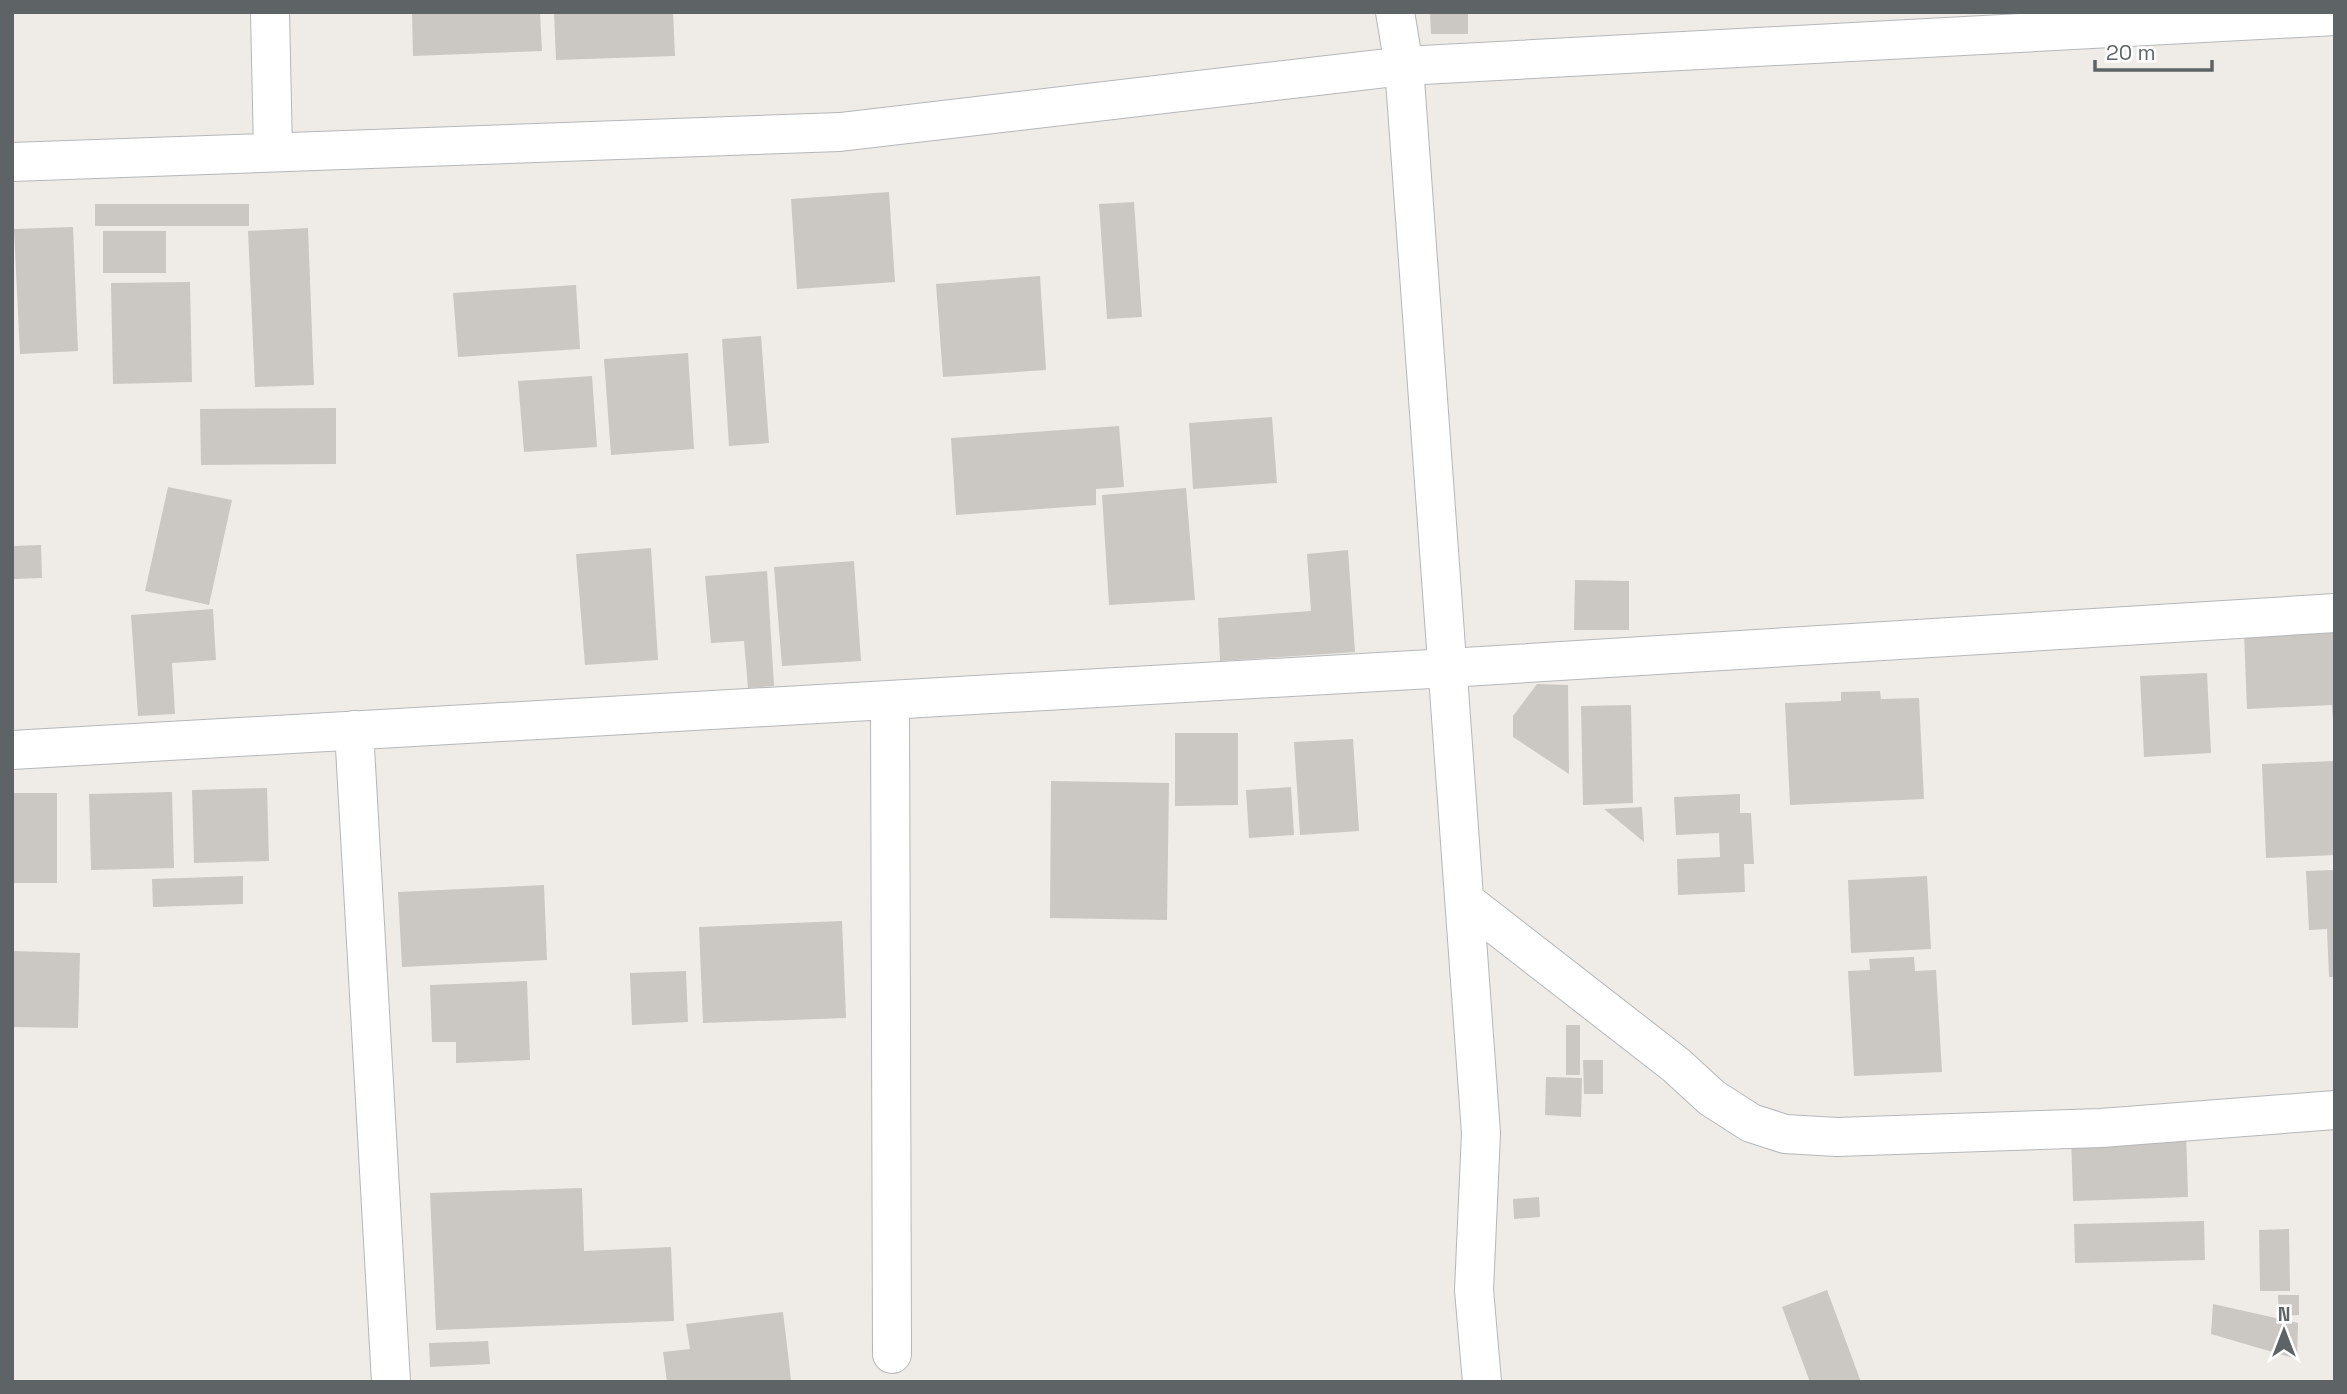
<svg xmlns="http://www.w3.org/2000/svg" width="2347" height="1394" viewBox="0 0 2347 1394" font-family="'Space Grotesk',sans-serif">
<rect width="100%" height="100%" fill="#efece7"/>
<path fill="#cbc7c3" d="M412,12h128l2,39 -129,5z
M554,12h119l2,44 -119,4z
M1430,12h38v22h-37z
M889,192l6,90 -98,7 -6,-90z
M1134,202l8,115 -35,2 -8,-115z
M95,204h154v22h-154z
M73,227l5,124 -58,3 -6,-125z
M308,228l6,157 -59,2 -7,-156z
M103,231h63v42h-63z
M1040,276l6,94 -103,7 -7,-93z
M190,282l2,100 -79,2 -2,-101z
M576,285l4,64 -122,8 -5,-64z
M761,336l8,107 -40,3 -7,-107z
M688,353l6,96 -83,6 -7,-96z
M592,376l5,71 -73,5 -6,-71z
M336,408v56l-135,1 -1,-56z
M1272,417l5,66 -84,6 -4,-66z
M1119,426l5,61 -28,2v16l-140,10 -5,-77z
M168,487l64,13 -23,105 -64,-14z
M1186,488l9,112 -86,5 -7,-110z
M41,545l1,33 -30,1v-33z
M651,548l7,112 -73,5 -9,-111z
M1348,550l7,102 -135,9 -2,-43 93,-7 -4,-57z
M854,561l7,100 -79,5 -8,-99z
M767,571l7,115 -26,2 -4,-47 -33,2 -6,-67z
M1575,580l54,1v49h-55z
M213,609l3,51 -44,3 3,51 -37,2 -7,-101z
M2335,629v91h-2l-1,-15 -85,4 -3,-76z
M2207,673l4,80 -67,4 -4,-81z
M1537,684l31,1 1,89 -56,-37v-21z
M1880,691l1,8 38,-1 5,101 -134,6 -5,-102 56,-2v-9z
M1631,705l2,98 -50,2 -2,-99z
M1175,733h63v72l-63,1z
M1353,739l6,92 -59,4 -6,-93z
M2335,761v94l-69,3 -4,-94z
M1051,781l118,2 -2,137 -117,-2z
M1291,787l3,48 -45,3 -3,-48z
M267,788l2,73 -75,2 -2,-73z
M172,792l2,76 -83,2 -2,-76z
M12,793h45v90h-45z
M1740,794v19h11l3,51h-10l1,28 -67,3 -1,-36 43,-2 -1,-24 -43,2 -2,-38z
M1642,807l2,35 -40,-33z
M2335,870v107h-6l-2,-48 -18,1 -3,-59z
M243,876v28l-90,3 -1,-28z
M1927,876l4,73 -80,4 -3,-73z
M544,885l3,75 -145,7 -4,-75z
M842,921l4,97 -143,5 -4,-96z
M12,951l68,2 -2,75 -66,-1z
M1914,957l1,14 21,-1 6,102 -88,4 -6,-105 22,-1 -1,-11z
M686,971l2,51 -56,3 -2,-52z
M527,981l3,79 -74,3v-21h-24l-2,-57z
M1566,1025h14v50h-14z
M1583,1060h20v34h-19z
M1546,1077l36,1 -1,39 -36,-2z
M2186,1130l2,67 -115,4 -2,-68z
M582,1188l2,63 87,-4 3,74 -238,9 -6,-137z
M1539,1197l1,20 -26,2 -1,-20z
M2204,1221l1,39 -130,3 -1,-39z
M2289,1229l1,62h-30l-1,-61z
M1827,1290l34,92h-51l-28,-75z
M2278,1295h21v20l-20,1z
M2213,1304l85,19 -1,36 -86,-25z
M783,1312l8,68 -17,2h-107l-4,-30 27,-3 -4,-25z
M488,1341l2,23 -60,3 -1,-24z"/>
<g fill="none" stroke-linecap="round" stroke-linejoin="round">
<defs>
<path id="street" d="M270,12l3,139
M1395,12l9,54 77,1067 -7,157 8,92
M12,162l828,-30 564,-66 931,-50
M890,700l2,654
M354,730l37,652
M12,750l1436,-82 887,-55
M1465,901l211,164 36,33 39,25 34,11 52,3 264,-9 234,-18"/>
</defs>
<use href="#street" stroke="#b4b7ba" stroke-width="40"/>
<use href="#street" stroke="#fff" stroke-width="38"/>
</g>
<rect width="2347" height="1394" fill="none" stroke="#5e6366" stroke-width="28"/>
<g transform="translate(2284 1331)" stroke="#ffffff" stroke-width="5" paint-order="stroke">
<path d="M0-5L12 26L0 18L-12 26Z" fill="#5e6366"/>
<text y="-10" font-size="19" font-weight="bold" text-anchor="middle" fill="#5e6366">N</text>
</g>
<path d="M2095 60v10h117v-10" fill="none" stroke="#5e6366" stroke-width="3.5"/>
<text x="2106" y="60" font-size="21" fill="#5e6366" stroke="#ffffff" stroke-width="5" paint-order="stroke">20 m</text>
</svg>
